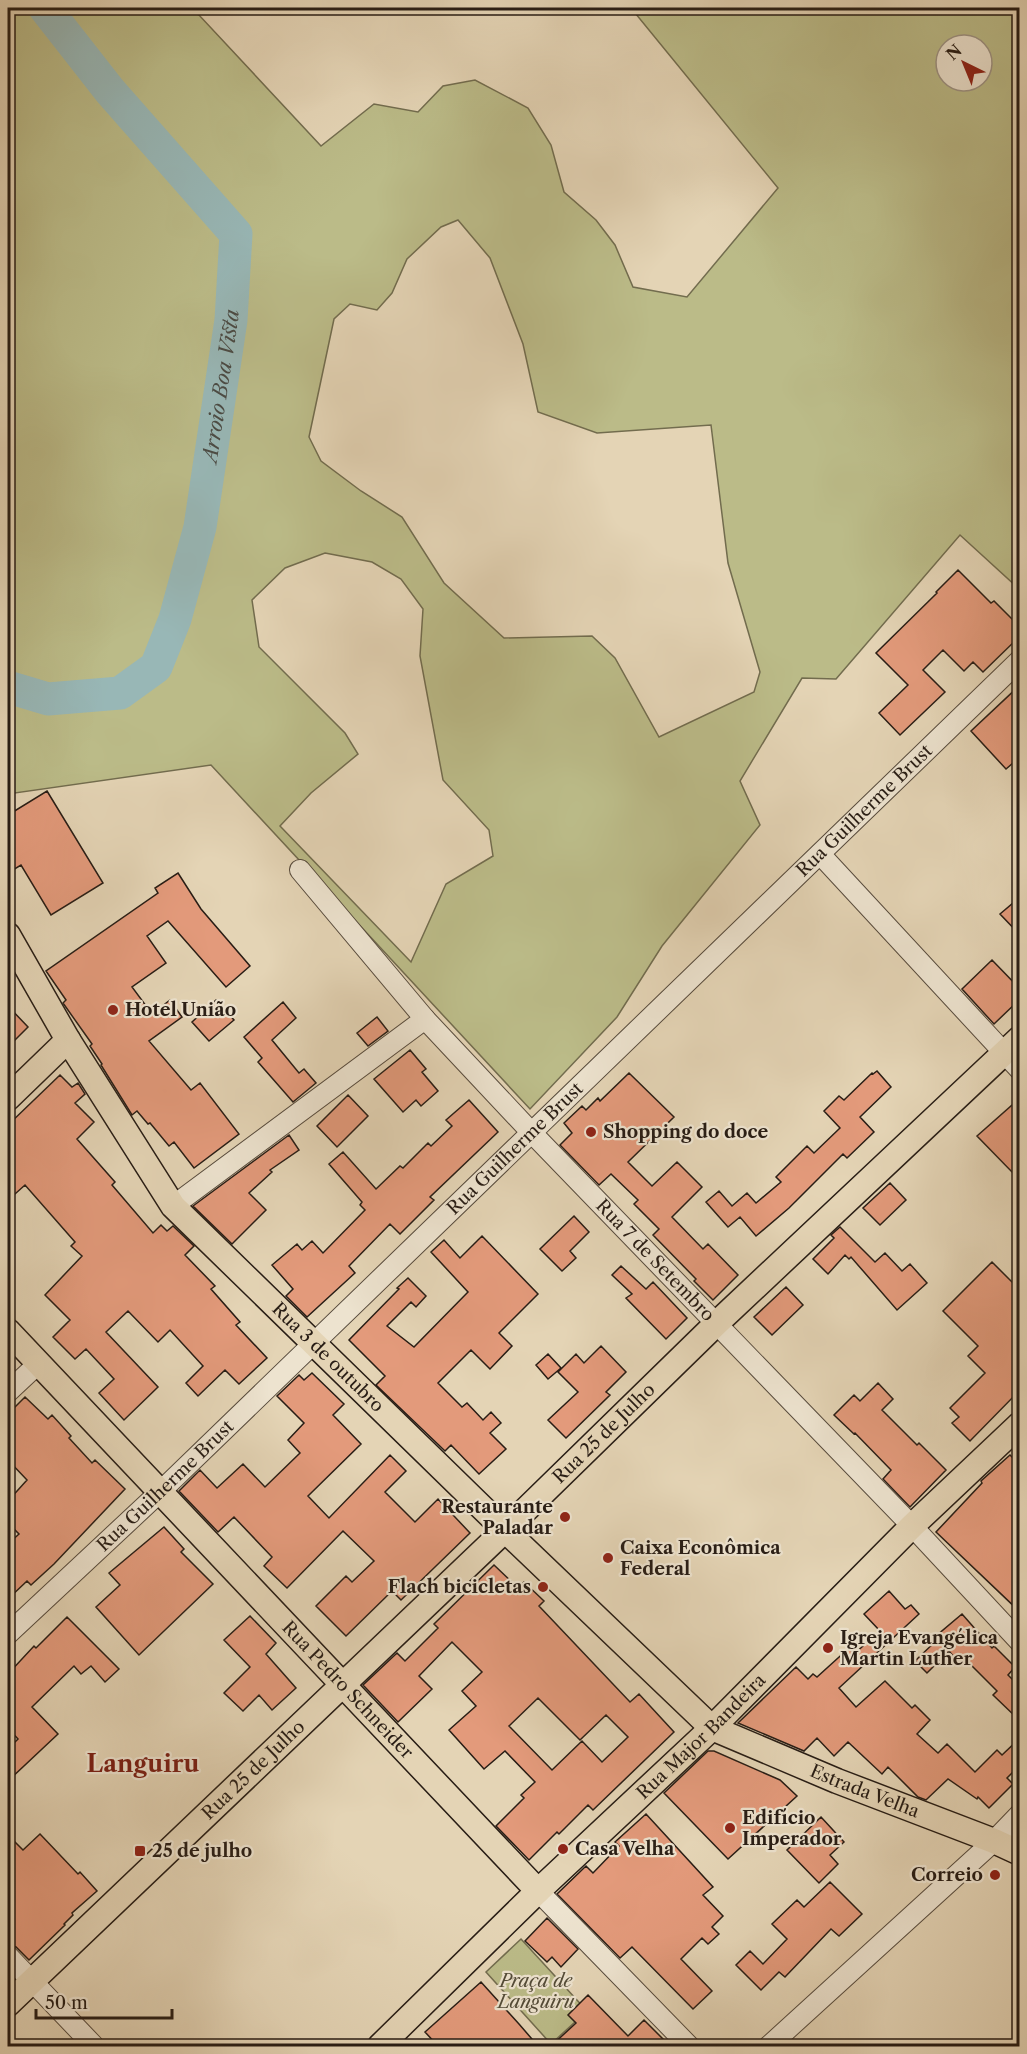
<svg xmlns="http://www.w3.org/2000/svg" width="1027" height="2054" viewBox="0 0 1027 2054" font-family="'Libre Caslon Text',serif">
<rect width="100%" height="100%" fill="#e4d4b5"/>
<filter id="stains"><feTurbulence type="fractalNoise" baseFrequency=".00333" numOctaves="4"/><feColorMatrix values="0 0 0 0 .2 0 0 0 0 .09 0 0 0 0 .02 0 0 0 .5 -.17"/></filter>
<radialGradient id="worn" r=".72"><stop offset=".6" stop-color="#630" stop-opacity="0"/><stop offset="1" stop-color="#630" stop-opacity=".3"/></radialGradient>
<path fill="#bb8" stroke="#726c4e" stroke-width="1.5" fill-rule="evenodd" d="M8,8h177l14,7 122,131 53,-42 44,8 25,-26 32,-6 53,28 23,37 13,47 32,28 19,25 18,42 54,10 91,-109 -147,-180h388v581l-59,-54 -124,144 -34,-1 -62,103 20,44 -98,121 -45,71 -87,92 -319,-344 -203,29zM946,45h36v36h-36zM458,220l32,38 33,86 15,68 59,21 114,-8 17,138 32,109 -6,20 -95,45 -44,-79 -23,-22 -88,2 -60,-55 -42,-66 -41,-26 -40,-30 -12,-24 25,-118 16,-15 27,6 15,-17 15,-34 34,-32zM325,553l47,9 29,17 22,30 -3,47 23,124 46,50 4,26 -47,28 -35,78 -131,-136 31,-33 47,-39 -13,-21 -86,-86 -7,-47 33,-32z
M521,1939l66,72 -36,33 -65,-72z"/>
<g fill="none" stroke-linecap="round" stroke-linejoin="round">
<path stroke="#98b7b6" stroke-width="33" id="s1" d="M8,687l40,12 72,-6 36,-26 19,-48 25,-92 31,-207 5,-86 -126,-143 -65,-83"/>
</g>
<path fill="#e39a7b" stroke="#281d15" stroke-width="1.5" fill-rule="evenodd" d="M958,570l33,33 3,-2 26,26v9l-37,36 -10,-10 -9,9 -21,-21 -20,20 22,22 -45,43 -21,-22 29,-28 -32,-32 61,-60 -1,-1z
M1020,685v72l-14,12 -35,-38z
M47,791l56,92 -52,32 -30,-50 -13,8v-58z
M178,873l23,36 49,57 -24,21 -58,-66 -21,15 19,27 -34,24 20,27 18,-14 12,17 -33,24 42,49 9,-7 39,51 -45,34 -20,-26 -5,4 -19,-23 -2,1 -11,-13 -5,4 -31,-50 1,-1 -12,-18 2,-2 -29,-41 3,-3 -20,-29 112,-78 -3,-5z
M1020,897v38l-20,-21z
M992,960l28,29v10l-26,25 -32,-35z
M216,1000l18,20 -25,21 -17,-19z
M283,1002l13,16 -24,22 27,33 5,-4 12,14 -23,19 -35,-40 4,-4 -18,-21z
M8,1006l20,21 -20,20z
M377,1017l11,14 -20,15 -11,-13z
M410,1050l16,19 -4,3 16,19 -17,15 -5,-6 -13,12 -29,-33z
M877,1071l14,16 -31,30 14,15 -27,26 -4,-4 -54,54 -33,28 -16,-19 -12,10 -22,-25 13,-11 13,15 15,-13 9,10 25,-21 -5,-5 31,-31 7,7 26,-25 -16,-17 15,-15 5,4 28,-27 1,1z
M629,1073l45,44 -46,45 24,24 25,-24 25,25 -30,30 31,32 5,-5 30,31 -25,25 -19,-19 2,-2 -43,-44 6,-6 -25,-25 4,-4 -27,-26 -12,11 -39,-40 12,-12 -8,-10 18,-17 4,4 12,-12 2,3z
M60,1075l12,12 6,-4 7,11 -10,9 19,19 -17,17 38,43 -3,3 41,48 8,-8 6,6 6,-5 21,20 -9,9 30,31 -4,3 29,33 -4,3 31,33 -28,26 -14,-14 -27,26 -12,-13 17,-17 -33,-36 -12,12 -30,-31 -22,21 52,55 -34,33 -25,-27 15,-14 -28,-30 -11,10 -22,-22 17,-17 -25,-25 37,-39 -11,-10 4,-4 -50,-57 -10,9 -7,-9v-60z
M348,1095l20,21 -31,31 -20,-21z
M1020,1098v66l-8,8 -35,-36z
M469,1100l29,32 -68,65 4,3 -34,34 -10,-10 -41,42 6,7 -48,44 -21,-21 7,-7 -21,-24 25,-21 5,6 10,-9 11,12 42,-43 -5,-5 2,-3 -33,-38 14,-12 33,37 24,-23 3,2 25,-25 3,3 21,-20 -6,-6z
M289,1135l10,15 -29,20 2,2 -23,21 17,17 -34,34 -39,-38z
M890,1183l16,17 -26,25 -17,-17z
M574,1216l15,16 -19,19 6,7 -14,13 -22,-22z
M840,1227l35,35 10,-9 17,18 8,-7 17,19 -30,27 -46,-53 -2,2 -4,-4 -17,19 -15,-15 21,-21 -3,-3z
M482,1236l56,58 -39,39 13,13 -22,23 -19,-19 -33,33 24,24 5,-4 16,17 8,-8 10,11 -11,10 16,16 -27,25 -28,-29 -6,6 -69,-66 9,-9 -36,-36 50,-51 -2,-1 11,-10 18,18 -10,11 -5,-5 -24,24 27,21 54,-55 -37,-40 13,-12 16,18z
M992,1262l28,28v100l-50,51 -18,-18 7,-6 -9,-9 35,-35 -17,-17 10,-10 -35,-35z
M621,1266l25,23 7,-7 34,36 -21,21 -40,-41 6,-4 -20,-19z
M786,1287l17,18 -31,30 -18,-18z
M601,1346l25,26 -20,20 4,3 -44,43 -18,-18 30,-28 -20,-20 18,-18 8,9z
M548,1354l13,14 -13,11 -12,-14z
M312,1373l32,31 -11,11 28,29 -53,52 21,22 61,-63 16,16 -21,21 30,30 23,-23 32,34 -69,67 -9,-9 -46,45 -30,-30 30,-30 6,6 22,-21 -31,-30 -56,57 -23,-22 8,-9 -38,-40 -16,15 -39,-41 21,-21 17,18 26,-24 22,23 35,-34 -12,-13 16,-17 -27,-27 22,-21 5,5z
M878,1383l15,16 -11,11 35,35 2,-2 27,27 -36,37 -27,-28 8,-9 -36,-37 -1,1 -20,-19 20,-20 6,6z
M25,1397l23,22 4,-4 19,21 -2,2 23,25 3,-3 30,29 -71,75 -23,21 -4,-4 -19,18v-55l11,-10 -11,-11v-22l19,-21 -19,-20v-46z
M1010,1455l10,10v147l-84,-80 46,-49 -1,-2z
M164,1527l20,22 -3,3 32,32 -74,71 -43,-48 24,-22 -11,-12z
M494,1565l24,23 6,-6 20,19 -5,5 91,96 9,-8 35,38 -81,78 -5,-5 -29,29 -2,-2 -28,28 -33,-34 28,-28 -3,-3 14,-13 -30,-31 -21,18 -35,-39 27,-24 -14,-15 20,-19 -30,-30 -33,34 13,13 -34,33 -35,-37 34,-32 8,8 33,-33 -4,-4zM538,1698l42,42 26,-25 22,22 -26,25 -20,-21 -30,29 -43,-44z
M889,1591l16,18 6,-4 8,9 -80,74 17,19 29,-26 27,27 3,-3 15,15 -13,14 21,19 9,-9 28,28 22,-22 5,5 18,-17v27l-13,13 6,6 -24,24 -11,-11 -1,2 -29,-20 -22,21 -8,-3 -30,-30 -6,7 -34,-32 -14,14 -17,-18 -13,13 -66,-28 58,-56 12,12 5,-5 4,3 32,-29 5,6 26,-23 -16,-17z
M962,1614l30,34 2,-2 21,21 -7,8 12,12v34l-27,-26 4,-4 -37,-37 -5,4 -6,-7 -22,22 -12,-12 23,-22 -2,-3z
M250,1616l26,27 -10,11 30,34 -24,22 -13,-15 -16,16 -19,-18 26,-26 -26,-27z
M67,1617l52,52 -14,13 -14,-16 -10,8 -7,-8 -42,41 26,27 -50,47v-32l10,-10 -10,-11v-54l26,-28 2,2z
M708,1751h6l66,29 17,16 -69,63 -64,-66z
M646,1814l67,73 -10,8 20,21 -11,11 7,7 -11,10 -6,-6 -21,21 31,32 -19,18 -61,-62 -12,11 -63,-64 29,-28 7,7 26,-27 -4,-4z
M821,1817l23,25 -14,13 8,9 -19,19 -32,-33z
M40,1834l38,40 2,-2 17,19 -25,22 1,2 -9,9 1,1 -36,35 -13,-13 -8,-3v-109l15,15z
M830,1882l32,32 -23,22 -8,-7 -46,48 -6,-5 -18,18 -25,-25 14,-14 13,13 24,-25 -15,-15 25,-24 7,7z
M547,1918l31,31 -17,18 -9,-10 -5,5 -22,-21z
M481,1982l38,42 19,22h-100l-13,-14z
M588,1995l40,41 16,-16 26,26h-119l25,-23 -8,-8z"/>
<g fill="none" stroke-linecap="round" stroke-linejoin="round">
<defs>
<g id="minor">
<path d="M820,854l200,216"/>
<path id="s2" d="M300,870l125,149 106,113 381,394 108,116"/>
<path d="M173,1206l252,-187"/>
<path d="M8,1392l31,-29"/>
<path id="s3" d="M8,1634l153,-143 859,-831"/>
<path d="M538,1891l151,155"/>
<path d="M8,1956l86,90"/>
<path d="M769,2046l225,-205 26,-27"/>
</g>
<g id="major">
<path id="s4" d="M8,935l60,105 105,166 332,324 207,198 125,53 157,60 26,12"/>
<path d="M8,1098l60,-58"/>
<path id="s5" d="M8,1331l530,560"/>
<path id="s6" d="M8,2004l497,-474 212,-207 303,-285"/>
<path id="s7" d="M380,2046l158,-155 174,-163 200,-202 108,-102"/>
</g>
</defs>
<use href="#minor" stroke="#574b3d" stroke-width="22"/>
<use href="#major" stroke="#281d15" stroke-width="27"/>
<use href="#minor" stroke="#ede3cf" stroke-width="20"/>
<use href="#major" stroke="#e4d4b5" stroke-width="24"/>
</g>
<g fill="#8f2418" stroke="#ede3cf" stroke-width="2">
<circle cx="113" cy="1010" r="6"/>
<circle cx="591" cy="1132" r="6"/>
<circle cx="565" cy="1517" r="6"/>
<circle cx="608" cy="1558" r="6"/>
<circle cx="543" cy="1587" r="6"/>
<circle cx="828" cy="1648" r="6"/>
<circle cx="730" cy="1828" r="6"/>
<circle cx="563" cy="1849" r="6"/>
<rect x="134" y="1845" width="12" height="12" rx="3"/>
<circle cx="995" cy="1875" r="6"/>
</g>
<g text-anchor="middle" stroke-width="4.5" stroke-linejoin="round" paint-order="stroke">
<g font-size="18" fill="#281d15" stroke="#ede3cf">
<text dy="6" stroke="none"><textPath href="#s3" startOffset="1188">Rua Guilherme Brust</textPath></text>
<text dy="6" stroke="none"><textPath href="#s3" startOffset="702">Rua Guilherme Brust</textPath></text>
<text dy="6" stroke="none"><textPath href="#s2" startOffset="528">Rua 7 de Setembro</textPath></text>
<text dy="6" stroke="none"><textPath href="#s4" startOffset="534">Rua 3 de outubro</textPath></text>
<text dy="6" stroke="none"><textPath href="#s6" startOffset="825">Rua 25 de Julho</textPath></text>
<text dy="6" stroke="none"><textPath href="#s3" startOffset="216">Rua Guilherme Brust</textPath></text>
<text dy="6" stroke="none"><textPath href="#s5" startOffset="494">Rua Pedro Schneider</textPath></text>
<text dy="6" stroke="none"><textPath href="#s7" startOffset="446">Rua Major Bandeira</textPath></text>
<text dy="6" stroke="none"><textPath href="#s6" startOffset="339">Rua 25 de Julho</textPath></text>
<text dy="6" stroke="none"><textPath href="#s4" startOffset="1233">Estrada Velha</textPath></text>
</g>
<g font-size="18" font-weight="bold" fill="#281d15" stroke="#ede3cf" text-anchor="start">
<text x="125" y="1016">Hotel União</text>
<text x="603" y="1138">Shopping do doce</text>
<text x="553" y="1513" text-anchor="end">Restaurante<tspan x="553" dy="21">Paladar</tspan></text>
<text x="620" y="1554">Caixa Econômica<tspan x="620" dy="21">Federal</tspan></text>
<text x="531" y="1593" text-anchor="end">Flach bicicletas</text>
<text x="840" y="1644">Igreja Evangélica<tspan x="840" dy="21">Martin Luther</tspan></text>
<text x="742" y="1824">Edifício<tspan x="742" dy="21">Imperador</tspan></text>
<text x="575" y="1855">Casa Velha</text>
<text x="152" y="1857">25 de julho</text>
<text x="983" y="1881" text-anchor="end">Correio</text>
</g>
<g font-size="18" font-style="italic" fill="#544c38" stroke="#ede3cf">
<text x="536" y="1987">Praça de<tspan x="536" dy="21">Languiru</tspan></text>
</g>
<g font-size="20" font-style="italic" fill="#4a4b45" stroke="#ede3cf">
<text dy="7" stroke="none"><textPath href="#s1" startOffset="448">Arroio Boa Vista</textPath></text>
</g>
<g font-size="24" font-weight="bold" fill="#7a1f14" stroke="#ede3cf">
<text x="143" y="1772">Languiru</text>
</g>
</g>
<rect width="1027" height="2054" fill="none" stroke="#e4d4b5" stroke-width="30"/>
<rect x="9" y="9" width="1009" height="2036" fill="none" stroke="#281d15" stroke-width="3"/>
<rect x="15" y="15" width="997" height="2024" fill="none" stroke="#281d15" stroke-width="1.5"/>
<g transform="translate(964 63) rotate(317)"><circle r="28" fill="#ede3cf" stroke="#9e9485" stroke-width="1.5"/>
<path d="M0-4.5L10 22L0 15L-10 22Z" fill="#8f2418"/>
<text y="-9" font-size="16" font-weight="bold" text-anchor="middle" fill="#281d15">N</text>
</g>
<path d="M36 2009v9h136v-9" fill="none" stroke="#281d15" stroke-width="3"/>
<text x="45" y="2009" font-size="18" fill="#281d15" stroke="#ede3cf" stroke-width="4.5" paint-order="stroke">50 m</text>
<rect width="100%" height="100%" filter="url(#stains)"/>
<rect width="100%" height="100%" fill="url(#worn)"/>
</svg>
